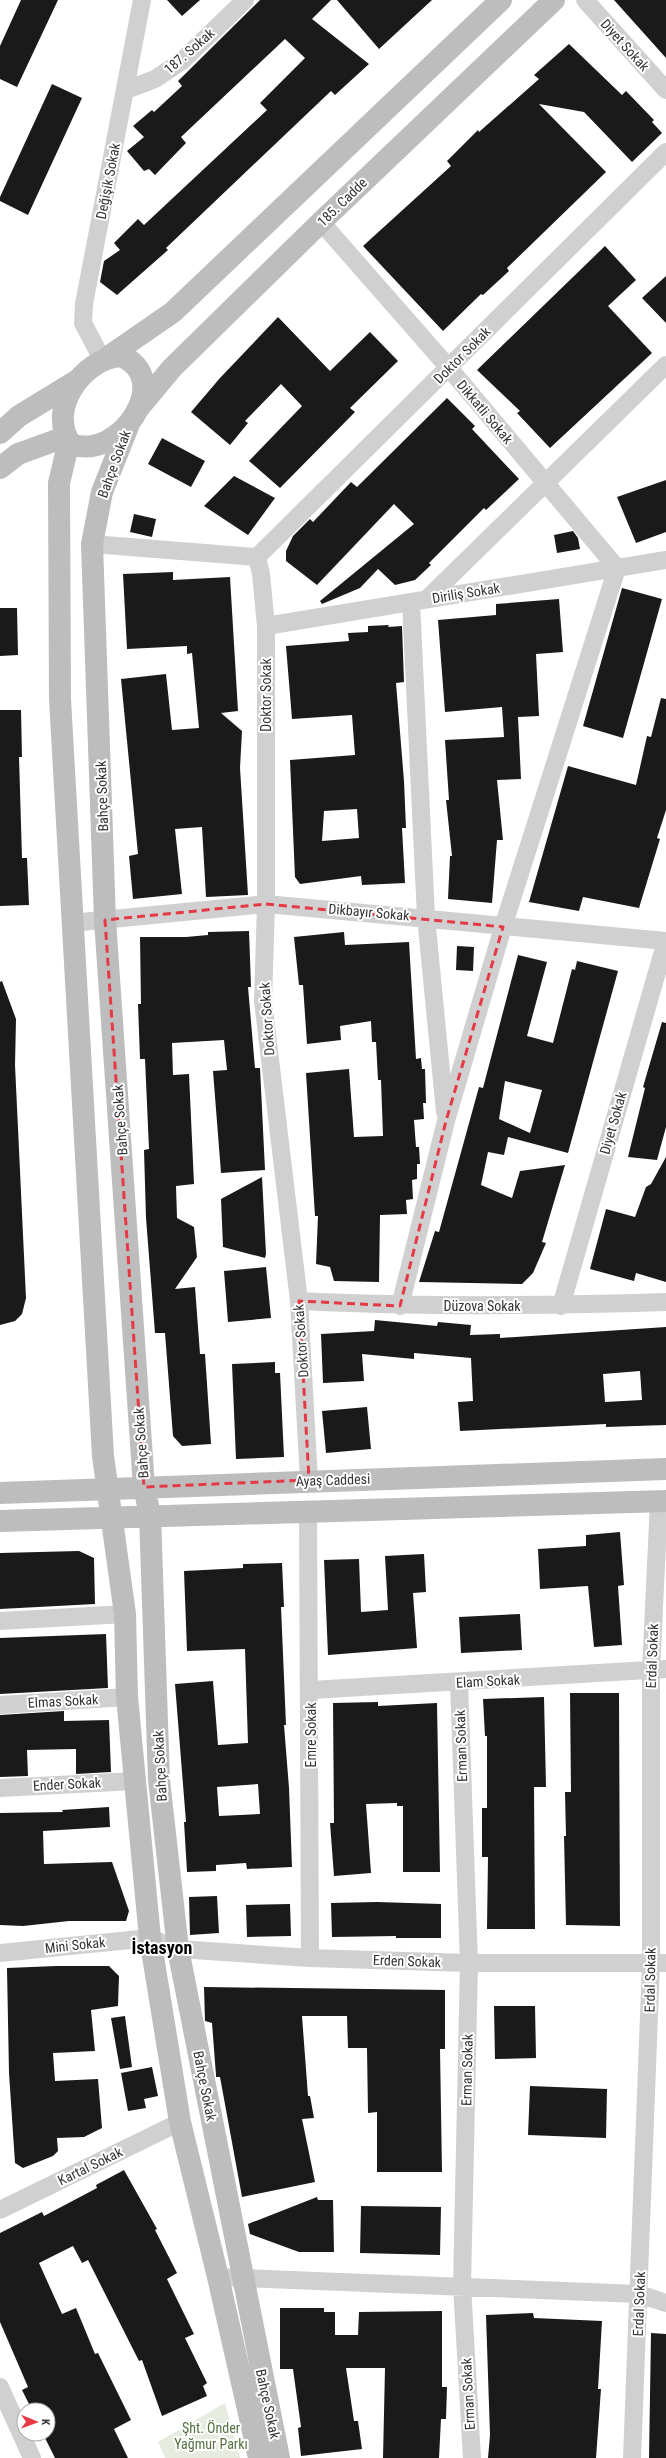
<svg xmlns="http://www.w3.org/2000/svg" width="666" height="2458" viewBox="0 0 666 2458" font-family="'Roboto Condensed',sans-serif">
<rect width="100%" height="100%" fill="#fff"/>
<path fill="#e6ecdf" d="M225,2403l15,55h-75l-7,-16z"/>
<path fill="#1a1a1a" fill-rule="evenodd" d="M21,0h37l-41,87 -17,-8v-33z
M167,0h33l-18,16z
M260,0h71l-19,19 57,45 -34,31 -4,-4 -165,157 2,2 -51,45 -17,-13 4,-21 16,-11 -6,-7 24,-24 6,6 123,-115 -7,-7 45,-45 -20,-19 -104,98 5,6 -31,32 -6,-6 -5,2 -17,-20 17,-14 -11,-11 19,-16 2,2 28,-26 -4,-5z
M337,0h95l-53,49z
M614,0h52v58z
M569,44l53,51 4,-4 28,29 -2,2 10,11 -30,29 -48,-50 -45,-8 67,68 -99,96 2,3 -26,24 -2,-1 -38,37 -80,-85 88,-80 -4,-5 31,-31 1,2 60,-53 -5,-4z
M52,84l30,14 -54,117 -28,-14v-4z
M605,246l31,34 -28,26 44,47 -102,95 -33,-35 3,-2 -43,-41z
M666,276v47l-24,-25z
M278,317l52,54 40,-39 28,29 -48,47 5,4 -75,76 -31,-27 53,-55 -21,-22 -36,37 3,2 -18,22 -39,-33 29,-34z
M447,398l28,28 -3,3 47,50 -33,31 -2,-2 -55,55 2,2 -16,15 -20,5 -17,-16 -18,19 -38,16 -2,-3 94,-77 -20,-20 -77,81 -31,-24v-10l7,-15 17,-17 3,3 38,-40 6,5z
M162,438l43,23 -14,26 -43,-23z
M234,476l41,22 -27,37 -44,-29z
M666,480v52l-30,11 -19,-46z
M134,514l22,5 -4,18 -22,-5z
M573,531l5,7 2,11 -23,4 -3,-18z
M173,572v8l57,-3 8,134 -17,2 21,18 -2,37 8,127 -42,2 -4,-70 -27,2 7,65 -49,5 -4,-43 9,-2 -17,-175 45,-5 6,56 27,-2 -7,-75 -5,1v-8l-60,3 -4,-75z
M622,588l40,11 -39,139 -40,-12z
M559,599l4,53 -27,2 3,62 -21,1 3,62 -24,1 6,60h-6l-5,63 -44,-4 2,-43h2l-6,-56h3l-4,-60 59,-3 -2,-30 -57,5 -7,-92 58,-5v-11z
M0,608h17l1,47 -18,1z
M389,625l-1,2 14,-1 2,56 -8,1 8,98 2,47h-4l3,55 -43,2 -1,-9 -61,8 -5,-7 -5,-117 65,-5 -3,-40 -60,4 -6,-73 63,-5 -1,-8 20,-1v-6zM357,809l2,29 -37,3 2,-30z
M661,698l5,1v111l-9,28 3,1 -21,69 -56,-11 -4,14 -50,-9 39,-136 68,19 11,-49 4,1z
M0,710h21l1,47h-3l3,101h5l2,47 -29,1z
M249,931l2,56h-3l7,81h5l5,102 -44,3 -8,-102 14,-1 -3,-30 -52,3 1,32 16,-1 5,110 -18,2 1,32 17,9 3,30 -22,32 20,-2 5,67h5l6,90 -29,2 -9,-10 -8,-103h-10l-9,-115 -2,-68 5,-1 -4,-90h-5l-2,-55h3l-1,-67h46l22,-2v-3z
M344,932l1,13 64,-3 7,117 5,-1 1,11h3l1,34h-3l1,16 -10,1 2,27h3l1,17h-3v15l-5,1 1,19 -7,1 1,14 -27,1 -1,67 -45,-1 -4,-14 -14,-3 2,-48h-3l-9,-143 43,-4 5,68 29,-1 -2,-56h-3l-2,-38h-4l-1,-21 -31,5 1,14 -34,4 -4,-59h-4l-5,-48z
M457,946l17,1 -1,24 -17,-1z
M518,955l29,7 -20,74 26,7 19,-74 3,1 2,-9 41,10 -50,182 -60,-16 -4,18 -16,-3 -7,33 31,13 8,-27 45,-6 -23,77 4,1 -13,30 -11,11 -103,-2 16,-51 4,1 40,-145 4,1zM505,1081l37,9 -12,43 -31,-14z
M2,981l14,38 -1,46 11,233 -4,16 -7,7 -15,4v-343z
M662,1022l4,1v104l-9,33 -29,-3 17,-69 -2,-1z
M666,1157v125l-30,-9 -2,8 -44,-12 16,-60 29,8 11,-30 5,-3z
M262,1177l4,77 -1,4 -42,-11 -2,-48z
M266,1267l5,51 -43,4 -4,-51z
M375,1320l62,6 1,-4 33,3 -1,10 30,-1v4l166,-11v98l-60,2v-3l-146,7 -2,-29 15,-1 -2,-43 -57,-5v6l-52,-5 2,27 -41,2 -2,-49 53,-3zM640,1371l2,29 -37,2 -2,-28z
M275,1362v11h5l4,84 -48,2 -4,-95z
M367,1407l4,42 -45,4 -4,-42z
M620,1532l4,53 -6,1 4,59 -28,2 -6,-61 -48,3 -2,-40 48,-3v-11z
M79,1551l15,7 1,46 -95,5v-56z
M424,1554l2,38 -13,1 4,55 -89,7 -4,-95 35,-1 2,53 27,-2 -3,-54z
M282,1563l2,44h-3l5,118h-2l5,63 3,79 -45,2 -1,-6 -30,2v6l-29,1 -3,-50h2l-11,-138 38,-3 5,64 30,-2 -3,-94 -58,2 -3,-80 59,-3v-4zM258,1784l2,30 -41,2 -2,-29z
M520,1614l2,36 -61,3 -2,-36z
M106,1634l2,54 -108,6v-56z
M570,1693h49l1,233 -54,-1 -2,-89h2l-1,-44h6z
M544,1697l2,90h-12l1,142h-48l1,-72h-6v-49h5v-72h-2l-2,-37z
M378,1702v4l59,-3 3,169h-37v-66h-6v-3l-31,1 5,69 -37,3 -4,-53h4l-1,-120z
M64,1711v10l45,-1 2,52 -35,2v-25l-49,1 1,26 -28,1v-62z
M109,1807l1,20 -67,4 1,33 68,-2 17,49 -3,10h-57l-46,5 -23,-1v-112l63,-1 -1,-2z
M217,1896l2,37 -29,2 -1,-38z
M377,1902l64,2v34h-45v-2l-64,1 -1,-34z
M290,1904l1,32 -44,1 -1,-32z
M56,1966h53l10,10 -1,30 -27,4 4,41 -42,2 2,28 43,-2 4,49 -18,9 -27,1 1,13 -5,5 -30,12 -8,-5 -6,-90 -2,-105z
M204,1987l241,3v59h-5l2,123h-65v-60l-9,1 -1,-65h-19l-1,-32h-45l6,80h2l4,22 -12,1 13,63 -73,15 -22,-120h-4v-2l-4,-52 -7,-2z
M494,2006h41l1,52 -41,1z
M125,2016l7,51 -12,2 -9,-51z
M152,2067l6,29 -14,3 2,9 -18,3 -7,-38z
M530,2086l77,3 -1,49 -78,-3z
M124,2170l33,59 -2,1 22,43 -10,6 27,55 -9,4 22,45 -4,3 4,10 -45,20 -20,-56 -3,1 -51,-101 -6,3 -9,-17 -34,17 23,51 14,-6 19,46 3,-1 33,67 -17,9 14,29h-73l-12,-24h5v-24h-16l-10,-20 6,-3 -28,-65v-89l42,-21 2,4 53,-28 -1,-3z
M317,2197l1,3h15l1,52h-35l-49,-18 -2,-10z
M361,2206l80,1 -1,48 -80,-2z
M280,2308h44v4h11v23h23l1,-23 83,-1v76h5l-1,32h-5l-2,39h-56l2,-90h-39l8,53h4l4,28 -61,7 -3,-28 3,-1 -8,-58h-13z
M533,2313l1,5 68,3 -4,68h3l-5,69h-108l2,-23 -4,-120z
M651,2333l15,1v124h-17z"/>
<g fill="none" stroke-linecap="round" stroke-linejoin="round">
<path stroke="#d0d0d0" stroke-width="18" d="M585,0l81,90
M126,90l29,-11 27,-18 63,-61
M321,222l128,146 168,200 -114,359 -57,194 -46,185
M102,359l-19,-36 1,-19 58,-304
M92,544l165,13
M427,599l239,-234
M411,602l15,315 19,195
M266,626l400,-66
M71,923l195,-19 400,37
M299,1301c122,6 244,5 367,1
M561,1306l105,-365
M309,1480l-10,-179 -36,-300 3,-97v-278l-5,-52 -4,-17 409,-405
M308,1512l2,446
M0,1621l125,-7
M459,1682l10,281 -7,323 10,172
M311,1690l355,-21
M0,1705l127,-8
M0,1788l135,-7
M0,1953l150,-15 28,11 132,9 159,5h197
M0,2210l180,-88
M218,2277l421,17 27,9
M0,2387l32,71
M632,2458l19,-495v-292l8,-170"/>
<path stroke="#bdbdbd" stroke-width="22" d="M121,356c54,22 -1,106 -50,88 -25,-34 12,-86 50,-88z
M108,357l65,-45 328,-312
M137,410l35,-42 149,-146 233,-222
M129,424l-27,68 -10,52 13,376 39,567 6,28 9,265 19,169 101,509
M0,433l19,-17 59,-36
M69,441l-10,42 1,216 43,757 22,158 2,83 23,241 30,184 38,155 41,181
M0,468l18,-14 47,-17
M0,1493l666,-24
M0,1521l666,-20"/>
</g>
<path fill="none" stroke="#e63946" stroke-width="3" stroke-dasharray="8 5" stroke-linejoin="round" d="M266,904l237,23 -57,194 -46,185 -101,-5 10,179 -165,7 -39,-567z"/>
<g text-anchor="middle" stroke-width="4" stroke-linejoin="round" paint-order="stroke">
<g font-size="14" fill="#333" stroke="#fff">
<text transform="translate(625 45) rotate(48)" y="5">Diyet Sokak</text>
<text transform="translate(189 51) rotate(-41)" y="5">187. Sokak</text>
<text transform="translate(108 181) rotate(-79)" y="5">Değişik Sokak</text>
<text transform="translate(342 202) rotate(-44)" y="5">185. Cadde</text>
<text transform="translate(462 355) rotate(-45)" y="5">Doktor Sokak</text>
<text transform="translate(485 412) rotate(50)" y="5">Dikkatli Sokak</text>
<text transform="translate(114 464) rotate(-70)" y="5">Bahçe Sokak</text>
<text transform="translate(466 593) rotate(-9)" y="5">Diriliş Sokak</text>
<text transform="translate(266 695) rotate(-90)" y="5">Doktor Sokak</text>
<text transform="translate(102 796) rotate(-92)" y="5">Bahçe Sokak</text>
<text transform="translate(369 912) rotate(5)" y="5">Dikbayır Sokak</text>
<text transform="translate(267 1019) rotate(-94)" y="5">Doktor Sokak</text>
<text transform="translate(120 1120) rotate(-94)" y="5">Bahçe Sokak</text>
<text transform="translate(613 1123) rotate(-74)" y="5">Diyet Sokak</text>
<text x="482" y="1311">Düzova Sokak</text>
<text transform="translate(301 1341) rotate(-94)" y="5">Doktor Sokak</text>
<text transform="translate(141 1443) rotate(-94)" y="5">Bahçe Sokak</text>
<text transform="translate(333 1480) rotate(-2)" y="5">Ayaş Caddesi</text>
<text transform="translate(652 1656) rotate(-88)" y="5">Erdal Sokak</text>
<text transform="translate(488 1681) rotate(-3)" y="5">Elam Sokak</text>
<text transform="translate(63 1701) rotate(-3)" y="5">Elmas Sokak</text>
<text transform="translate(311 1735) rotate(-90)" y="5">Emre Sokak</text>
<text transform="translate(461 1746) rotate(-92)" y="5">Erman Sokak</text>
<text transform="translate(160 1766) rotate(-93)" y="5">Bahçe Sokak</text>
<text transform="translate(67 1784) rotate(-3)" y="5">Ender Sokak</text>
<text transform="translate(75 1945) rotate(-6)" y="5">Mini Sokak</text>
<text transform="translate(407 1961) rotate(2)" y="5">Erden Sokak</text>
<text transform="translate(650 1980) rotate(-89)" y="5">Erdal Sokak</text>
<text transform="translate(467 2070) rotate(-89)" y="5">Erman Sokak</text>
<text transform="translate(205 2086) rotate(79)" y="5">Bahçe Sokak</text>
<text transform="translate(90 2166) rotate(-26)" y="5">Kartal Sokak</text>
<text transform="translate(639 2304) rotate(-88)" y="5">Erdal Sokak</text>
<text transform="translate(468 2394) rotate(-93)" y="5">Erman Sokak</text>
<text transform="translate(268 2404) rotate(78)" y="5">Bahçe Sokak</text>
</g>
<g font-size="14" fill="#56703f" stroke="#fff">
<text x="211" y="2433">Şht. Önder<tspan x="211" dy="16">Yağmur Parkı</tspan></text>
</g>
<g font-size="18" font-weight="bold" fill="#000" stroke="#fff">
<text x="162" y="1954">İstasyon</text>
</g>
</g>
<g transform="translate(36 2422) rotate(91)"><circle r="19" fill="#ffffff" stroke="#adadad"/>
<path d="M0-3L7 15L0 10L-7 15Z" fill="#e63946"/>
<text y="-6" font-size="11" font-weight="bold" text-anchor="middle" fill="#333333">K</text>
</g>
</svg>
